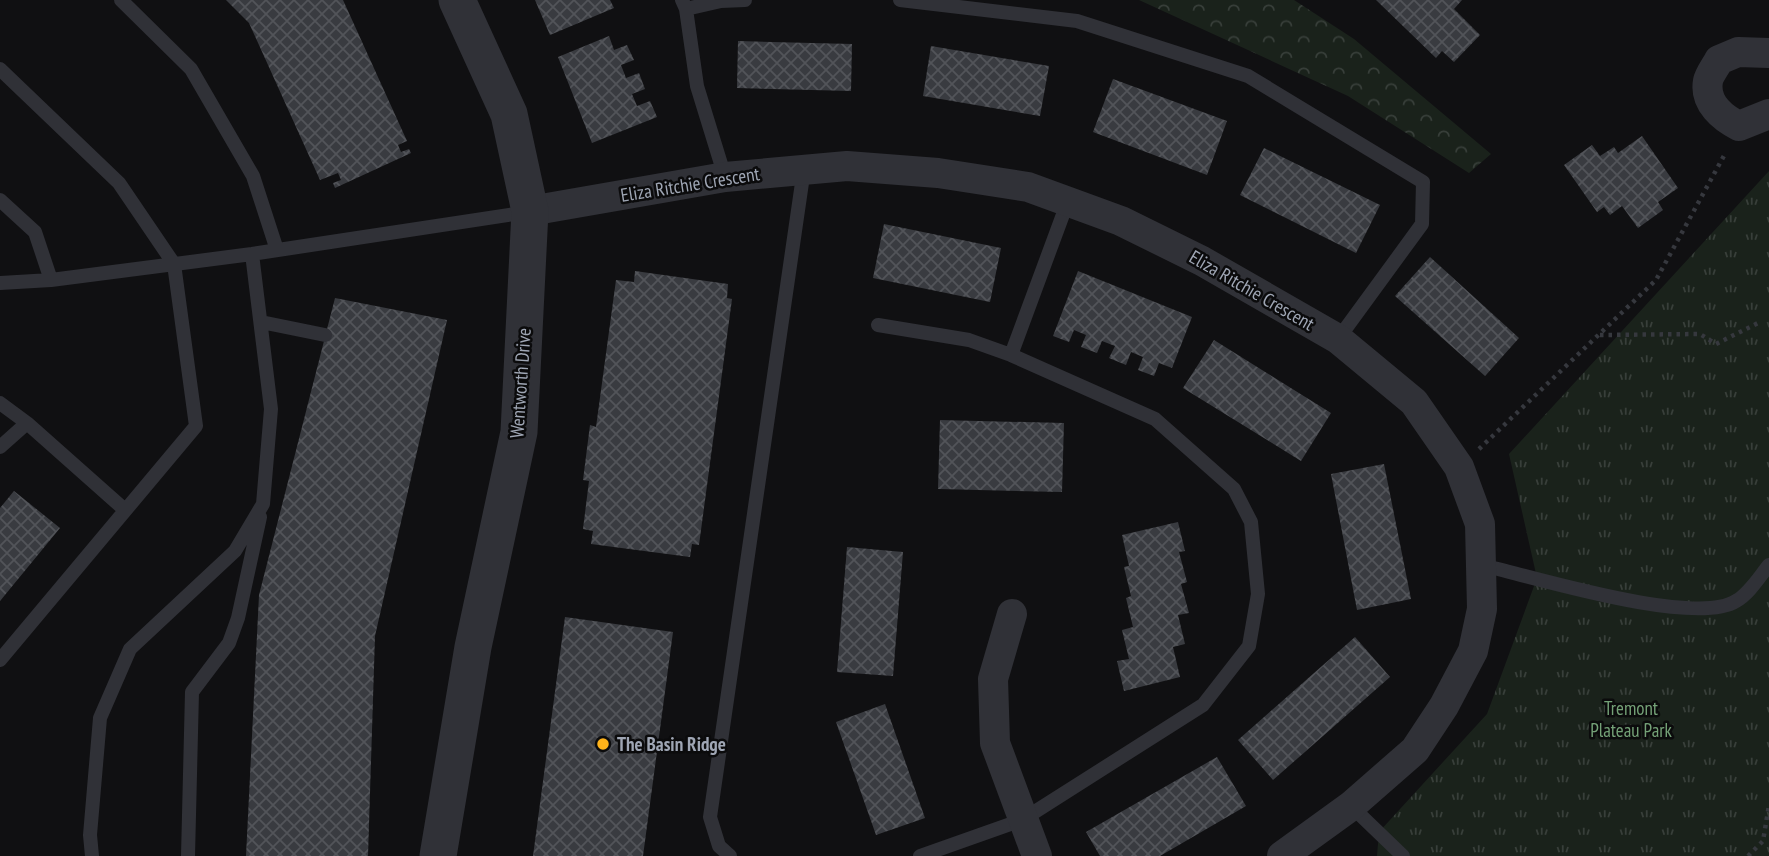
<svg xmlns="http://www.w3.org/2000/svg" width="1769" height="856" viewBox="0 0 1769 856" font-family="'PT Sans Narrow',sans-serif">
<defs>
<pattern id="forest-crowns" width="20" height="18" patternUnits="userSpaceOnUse" patternTransform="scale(1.75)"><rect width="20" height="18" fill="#1a221b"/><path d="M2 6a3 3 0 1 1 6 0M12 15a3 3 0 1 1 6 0" fill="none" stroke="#383f3a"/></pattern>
<pattern id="park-tufts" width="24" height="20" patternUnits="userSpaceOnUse" patternTransform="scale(1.75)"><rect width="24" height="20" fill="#1a221b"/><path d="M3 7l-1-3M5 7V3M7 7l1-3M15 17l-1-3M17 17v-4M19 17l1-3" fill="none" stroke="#383f3a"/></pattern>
<pattern id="building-cross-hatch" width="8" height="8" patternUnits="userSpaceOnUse" patternTransform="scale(1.75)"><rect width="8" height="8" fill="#393b40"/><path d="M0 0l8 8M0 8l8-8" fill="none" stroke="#525459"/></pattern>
</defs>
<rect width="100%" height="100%" fill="#101012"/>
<path fill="url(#forest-crowns)" d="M1139,0h155l60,39 137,115 -22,19 -121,-77z"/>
<path fill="url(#park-tufts)" d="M1769,171v685h-392l2,-24 108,-118 50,-136 -28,-124z"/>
<path fill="url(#building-cross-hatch)" d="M226,0h117l64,141 -9,4 3,7 8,-3 2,4 -76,35 -2,-5 8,-3 -3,-7 -18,7 -71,-157z
M535,0h75l4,8 -64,27z
M1376,0h86l-8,9 26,26 -26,27 -12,-11 -6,7z
M609,36l5,14 13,-5 7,15 -13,5 5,13 13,-5 6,16 -13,5 5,12 13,-5 7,16 -65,26 -34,-86z
M738,41l114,3 -1,47 -114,-3z
M931,46l118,20 -9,50 -117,-20z
M1113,79l114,42 -20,54 -114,-43z
M1642,136l36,52 -20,14 5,8 -25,18 -16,-22 -12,9 -6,-8 -7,5 -33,-47 28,-20 8,11 14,-9 4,6z
M1264,148l116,57 -24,48 -116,-58z
M884,224l117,24 -11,54 -117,-24z
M1430,257l89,81 -34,38 -90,-80z
M635,271l93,13 -1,14 5,1 -33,246 -7,-1 -2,13 -99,-13 2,-13 -10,-2 6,-48 -6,-1 7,-55 6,2 20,-147 18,2z
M1078,271l114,46 -20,51 -13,-5 -5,13 -16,-6 5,-13 -12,-5 -5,13 -17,-7 6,-12 -13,-5 -5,12 -16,-6 5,-12 -12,-5 -5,12 -16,-6z
M335,298l112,22 -72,316 -7,220h-122l13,-261z
M1214,340l117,73 -30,48 -118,-73z
M940,420l124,3 -2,69 -124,-3z
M1384,464l27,135 -54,11 -26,-136z
M14,491l46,37 -60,73v-93z
M1178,522l7,29 -6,1 8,30 -6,2 8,29 -11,2 7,29 -12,3 7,30 -56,14 -7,-30 12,-2 -7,-29 11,-3 -7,-29 5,-2 -7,-29 5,-1 -7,-31z
M847,547l56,5 -10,124 -56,-4z
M565,617l108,15 -30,224h-110z
M1355,637l35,40 -117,103 -35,-40z
M885,704l40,114 -49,17 -40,-113z
M1217,757l29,49 -86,50h-60l-14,-24z"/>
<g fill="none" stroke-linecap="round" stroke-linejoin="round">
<path stroke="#36383e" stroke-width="4.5" stroke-dasharray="3.5 5" stroke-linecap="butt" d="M1600,335l100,-1 16,10 44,-22
M1479,449l177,-169 70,-128
M1748,856l15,-15 6,-36"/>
<path stroke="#303137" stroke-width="14" d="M121,0l70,69 62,107 24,74
M682,0l4,9 11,77 28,91
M900,0l177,21 171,55 175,106 -1,42 -84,115
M686,9l35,-8 24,-1
M0,69l119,114 55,81 22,162 -196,234
M0,200l35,32 16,48
M0,283l51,-3 201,-26 276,-42
M261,322l64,13
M878,325l91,15 42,15 144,64 79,70 17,33 7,72 -9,52 -46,59 -181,115 -102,36
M1011,355l57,-154
M0,403l27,20 98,87
M0,447l27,-24
M1482,565c51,12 213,62 254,36 13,-7 24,-25 33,-36
M1351,806l52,50
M92,856l-2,-21 10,-117 30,-69 105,-98 28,-47 8,-95 -19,-155
M188,856l4,-164 37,-49 9,-25 22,-101
M730,856l-11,-10 -9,-29 94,-648"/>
<path stroke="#303137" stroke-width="30" d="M1769,53l-31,-1 -19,8c-3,6 -10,15 -11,21 -4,22 15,37 31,45l30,-12
M530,211l195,-34 122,-11 91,7 90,14 93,34 81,40 136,78 76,63 45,65 21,57 2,85 -9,42 -29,55 -29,44 -64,56 -69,50
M1012,614l-19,65 2,64 42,113"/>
<path stroke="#303137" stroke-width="37" d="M438,856l35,-209 46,-215 11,-221 -21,-97 -52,-114"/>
</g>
<circle fill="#ffb31a" stroke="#0b0b0c" stroke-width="2.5" cx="603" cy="744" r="7"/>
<g text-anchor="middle" stroke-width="5" stroke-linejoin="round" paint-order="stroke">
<g font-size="19" fill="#9fa6b4" stroke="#0b0b0c">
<text transform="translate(690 184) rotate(-9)" y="7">Eliza Ritchie Crescent</text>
<text transform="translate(1252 290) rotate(30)" y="7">Eliza Ritchie Crescent</text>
<text transform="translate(520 383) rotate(-86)" y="7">Wentworth Drive</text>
</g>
<g font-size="19" fill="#74a177" stroke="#0b0b0c">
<text x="1631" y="715">Tremont<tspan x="1631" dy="22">Plateau Park</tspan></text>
</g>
<g font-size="19" font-weight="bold" fill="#9fa6b4" stroke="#0b0b0c" text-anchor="start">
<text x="617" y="751">The Basin Ridge</text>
</g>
</g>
</svg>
